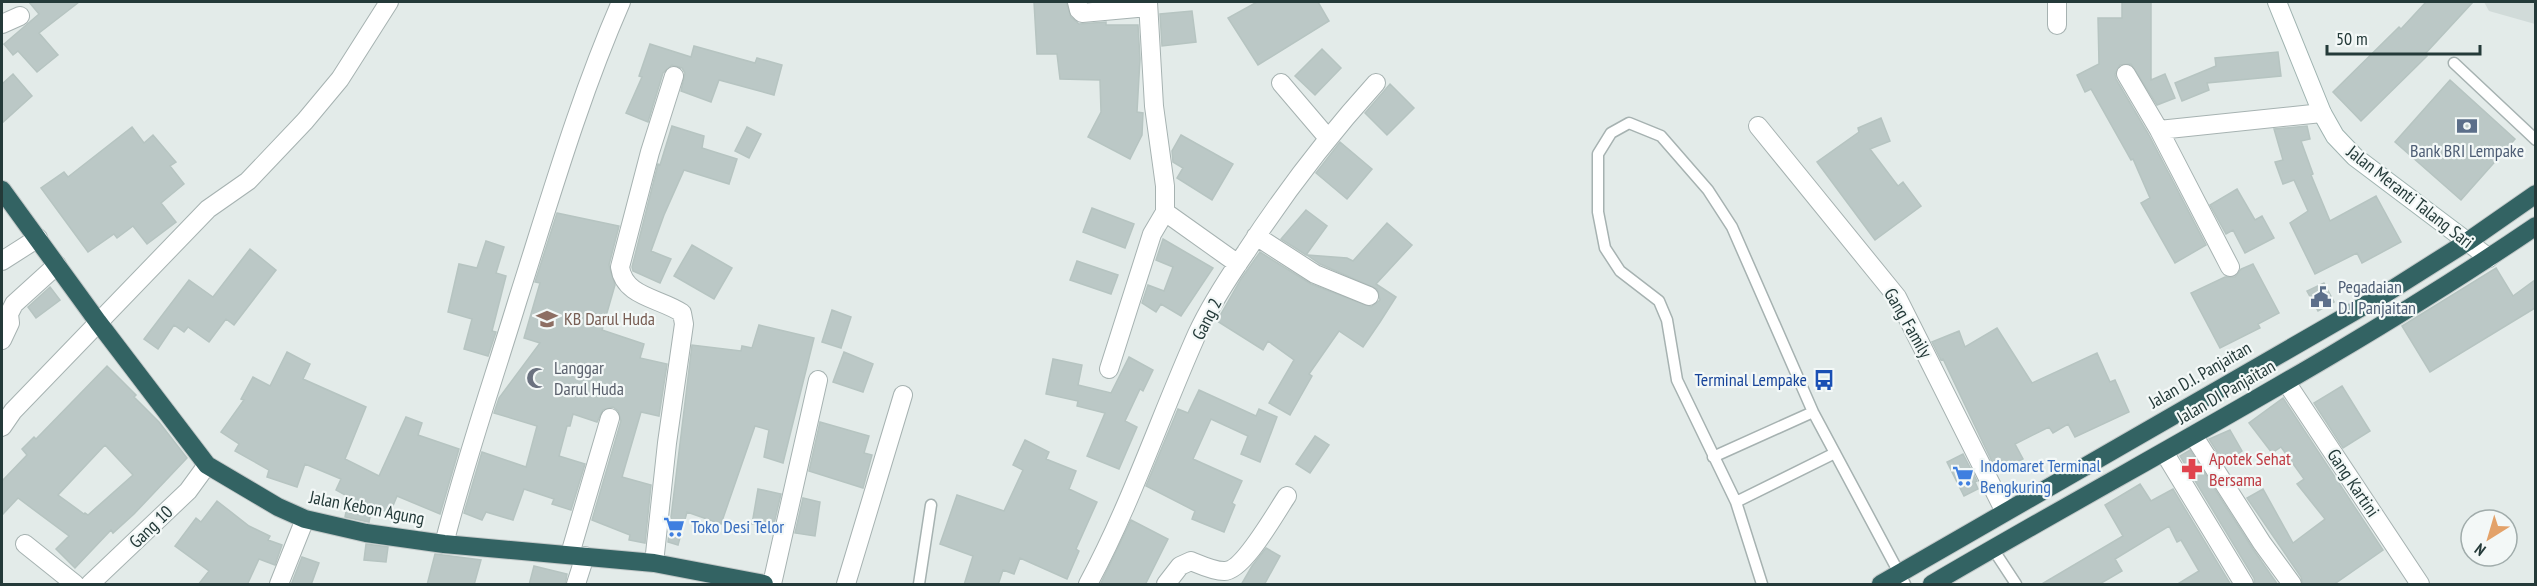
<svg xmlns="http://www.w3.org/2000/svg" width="2537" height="586" viewBox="0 0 2537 586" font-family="'PT Sans Narrow',sans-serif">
<rect width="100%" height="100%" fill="#e3ebe9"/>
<path fill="#d1dbd9" d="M2484,2h51v22l-46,-13z"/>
<path fill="#bbc8c6" stroke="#b6c4c1" stroke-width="1.5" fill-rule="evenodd" d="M29,2h50l-40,31 19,22 -21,17 -19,-21 -5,4 -9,-11 35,-30z
M1034,2h32l5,15 8,7 27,-2v3h32l2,34 -3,53 6,1 -1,22 -12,24 -42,-22 13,-25 -1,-32 -40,-1 -3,-25h-20z
M1257,2h61l11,19 -71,44 -30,-47z
M2122,2h29v78l14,-6 10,24 -18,7 -26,-41 -11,1 -5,9 1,5 33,56 57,110 -31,18 -34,-60 9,-5 -17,-39 -2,1 -40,-71 -6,3 -8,-17 22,-11 -1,-46h24z
M2426,2h47l-48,52 2,2 -66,65 -28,-29 66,-65 2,2z
M1192,11l4,31 -34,4 -2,-32z
M650,44l41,13 3,-11 61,17 2,-5 25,7 -8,30 -55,-15 -8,22 -30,-11 4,-18 -3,-5 -10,-3 -9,8 -15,49 -22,-9 16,-36 -3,-1z
M1322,49l19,19 -26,27 -20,-19z
M2278,52l3,24 -74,7 2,7 -27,11 -7,-18 41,-17 -1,-8z
M13,74l19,22 -30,27v-39z
M2450,80l65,59 -54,61 -66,-58z
M1390,84l24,24 -27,27 -22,-22z
M1881,118l9,23 -20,8 28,37 5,-4 18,24 -46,34 -58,-78 42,-30 -1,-4z
M672,126l32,10 -2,12 35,11 -8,25 -45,-14 -20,45 -13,36 20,8 -11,24 -27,-12 -1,-4 26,-103 2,1z
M2307,126l3,13 -9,2 12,33 -2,1 19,46 46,-25 25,46 -39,21 -5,-10 -42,21 -25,-51 18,-12 -14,-31 -11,4 -8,-22 8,-2 -9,-31z
M132,127l12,16 9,-8 23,27 -6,4 14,18 -23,19 15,19 -29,22 -14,-18 -16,12 -3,-4 -26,18 -47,-64 23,-16 4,5z
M747,127l14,7 -12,24 -14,-7z
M1181,135l52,29 -21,36 -35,-22 6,-10 -10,-6 -1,-11z
M1340,142l32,27 -25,30 -31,-26z
M2237,189l18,31 7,-4 12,22 -29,15 -12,-23 -7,4 -16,-29z
M1092,208l42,16 -9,24 -42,-16z
M1306,210l21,16 -21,29 -25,-16z
M557,213l62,13 -10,39 6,20 -13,45 42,14 -4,14 27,6 -8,52 -18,-4 -19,65 29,8 -6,58 -16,-3 1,-5 -38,-15 29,-99 -3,-10 -5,-4 -10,3 -6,12 -24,-8 -3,12h-3l-8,30 26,8 -14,46 -19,-6 2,-5 -30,-10 -11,31 -27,-8 -4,8 -18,-7 18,-61 44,15 11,-41 -43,-13 5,-15 41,-55 -16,-5 16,-55 -5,-1z
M1387,223l25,22 -36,39 20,13 -16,25 -17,25 -24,-16 -30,43 3,2 -22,39 -21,-12 25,-43 -26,-19 -5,9 -46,-29 24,-42 19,-27 51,32 60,23 9,-7 -3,-11 -57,-25 -13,-9 40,3 6,3z
M1163,239l50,29 -32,48 -20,-12 -5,8 -14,-9 6,-18 16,6 9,-24 -17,-7z
M486,241l18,6 -8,26 10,3 -14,55 4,1 -8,24 -24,-7 8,-30 -24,-7 11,-48 18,4z
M692,245l40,23 -18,31 -40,-23z
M250,249l26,21 -42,55 -8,-6 -17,23 -21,-15 -4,5 -10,-7 -16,24 -14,-10 45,-59 24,17z
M1077,261l41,14 -7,19 -41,-14z
M2253,264l26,49 -21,11 2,4 -40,20 -29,-55 34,-16h10l6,-8z
M2496,268l17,28 22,-16v28l-105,64 -28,-46z
M2324,283l10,19 -16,9 -11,-20z
M50,287l10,13 -24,18 -8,-11z
M832,310l19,7 -10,31 -19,-6z
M759,325l55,13 -31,125 -19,-6 5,-27 -14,-4 -34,98 -34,-12 -9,33 -10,-3 24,-197 49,6 1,-5 10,2z
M1997,328l35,55 65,-30 13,29 5,-2 14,32 -54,25 -7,-13 -15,9 -4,-6 -34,17 8,15 -26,13 -54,-113 -2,1 -9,-18 27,-11 6,16z
M287,352l23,12 -7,15 63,28 -21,52 34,17 27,-59 16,6 -4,12 41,14 -19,65 -43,-18 -7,17 -18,-7 -3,16 -24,-5 4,-20 -13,-7 5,-11 -36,-15 -8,23 -30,-10 2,-7 -34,-19 4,-7 -18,-12 23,-32 -3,-1 12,-22 17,9z
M844,352l29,12 -10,28 -30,-10z
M1129,357l24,13 -10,21 -3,-2 -15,32 12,6 -18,42 -32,-13 18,-43 -28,-7 1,-5 -32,-7 7,-35 29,6 -4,20 33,8z
M107,366l29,29 -2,2 25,25 28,36 -53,56 -21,19 -2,-3 -36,38 -19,-19 13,-13 -51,-38 -16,17v-34l25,-26 -5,-6 12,-12 2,2zM105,445l28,30 -45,40 -3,-2 -1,1 -26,-19z
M2342,386l28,45 -27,17 -29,-45z
M1199,390l57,26 3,-7 18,8 -17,45 -19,-8 7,-18 -37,-17 -18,40 49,22 -10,22 3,2 -11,27 -32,-13 3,-8 -49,-25 32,-77 10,4z
M2283,398l100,152 -50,35h-30l-2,-8 -54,-79 16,-9 30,54 32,-24 -28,-35 7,-5 -23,-32 -9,6 -23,-30z
M820,422l49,14 -5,17 8,2 -9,33 -54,-17z
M2230,430l12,21 -18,12 -15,-24z
M1315,436l14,9 -19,28 -14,-9z
M1025,440l24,12 -3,7 30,12 -7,18 28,13 -21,47 3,2 -12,28 -47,-21 -6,16 -11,-4 -5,15h-34l9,-29 -33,-12 17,-49 47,16 19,-41 -10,-5z
M2190,450l63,99 25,36h-23l-1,-7 -74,-122z
M1963,454l14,27 -2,1 3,7 -14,7 -17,-34z
M2140,484l11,17 22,-12 58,96h-55l23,-14 -18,-31 -4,2 -8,-16 -54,33 7,12 -24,14h-58l83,-49 -18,-31z
M758,489l23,5 -8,34 -21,-4z
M803,498l17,4 -5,34 -20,-3z
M217,501l32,25 21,10 -2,4 14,5 -7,20 -16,-6 -12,26h-49l11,-14 -34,-25 21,-28 5,4z
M1131,520l37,19 -23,46h-45z
M366,544l22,3 -2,15 -22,-2z
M1266,548l14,8 -16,29h-23l11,-19z
M435,554l46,6 -7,25h-47z
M302,557l17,6 -8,22h-20z
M534,566l33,8 -2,11h-36z"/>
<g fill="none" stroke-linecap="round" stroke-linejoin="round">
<defs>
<path id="lane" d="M2454,63l82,77
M1713,457l100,-45
M1736,502l99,-49
M1993,549l23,35
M919,584l12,-79
M1762,584l-26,-82 -59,-122 -10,-60 -8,-19 -39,-30 -15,-23 -7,-36v-58l13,-21 18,-10 32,13 47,54 24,37 81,185 92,172"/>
<path id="street" d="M1077,2l2,8 3,3 66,-6
M2,24l18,-8
M2057,25v-23
M2126,74l33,56 71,137
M1281,83l46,54
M1758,126l139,171 108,215
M2159,130l163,-17
M1165,212l73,52
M1256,236l59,38 54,22
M2,261l36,-23
M2,340l8,-17 -1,-9 5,-10 43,-39
M1109,369l43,-135 13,-22v-26l-11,-80 -6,-104
M2286,382l134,202
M2,427l11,-16 195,-202 40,-28 57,-60 35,-42 49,-77
M2193,435l69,108 30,41
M2164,452l80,132
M25,544l50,40
M444,544c21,-83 49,-163 74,-245 32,-100 61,-201 103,-297
M570,554l40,-136
M654,563l13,-120 17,-119 -2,-11c-22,-15 -58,-16 -62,-46l30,-115 24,-76
M90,584l98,-93 19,-26
M279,584l26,-65
M576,584l9,-28
M772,584l46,-204
M846,584l57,-189
M1088,584c43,-80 72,-167 109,-250 13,-28 31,-56 49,-82 39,-60 82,-116 130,-169
M1166,584l14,-18 11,-5c10,4 22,10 33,10 19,1 52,-59 63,-75"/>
<path id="secondary" d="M2277,2l45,111 13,23 20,21 134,101"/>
<path id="highway" d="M2,190l96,132 109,143 71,42 27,12 61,14 78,11 210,19 110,21
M1881,584l507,-292 79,-50 69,-48
M1932,584c201,-118 410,-226 604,-358"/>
</defs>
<use href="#lane" stroke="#a6b2b1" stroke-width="13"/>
<use href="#street" stroke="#a6b2b1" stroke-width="20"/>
<use href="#secondary" stroke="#9fb3b0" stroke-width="20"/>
<use href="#highway" stroke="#c2c8c8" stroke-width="20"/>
<use href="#lane" stroke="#fff" stroke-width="10"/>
<use href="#street" stroke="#fff" stroke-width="18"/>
<use href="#secondary" stroke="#fff" stroke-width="18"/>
<use href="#highway" stroke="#336363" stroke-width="18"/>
</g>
<defs>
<symbol id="bank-bare" viewBox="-9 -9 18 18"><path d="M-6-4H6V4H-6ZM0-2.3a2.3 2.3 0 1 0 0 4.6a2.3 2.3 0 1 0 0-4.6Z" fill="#5c6f8a" stroke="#f3f8f7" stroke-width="2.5" paint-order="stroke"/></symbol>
<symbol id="civic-bare" viewBox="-9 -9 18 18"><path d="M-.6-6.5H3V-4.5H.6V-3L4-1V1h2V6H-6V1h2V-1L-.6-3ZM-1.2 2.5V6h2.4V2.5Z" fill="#5c6f8a" stroke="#f3f8f7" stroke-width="2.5" paint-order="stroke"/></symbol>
<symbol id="school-bare" viewBox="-9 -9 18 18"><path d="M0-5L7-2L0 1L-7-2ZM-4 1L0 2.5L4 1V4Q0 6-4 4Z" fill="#8d6e63" stroke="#f3f8f7" stroke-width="2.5" paint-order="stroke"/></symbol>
<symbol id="mosque-bare" viewBox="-9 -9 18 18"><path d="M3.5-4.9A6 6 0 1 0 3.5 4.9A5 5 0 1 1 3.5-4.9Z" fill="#6b7280" stroke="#f3f8f7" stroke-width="2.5" paint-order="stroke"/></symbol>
<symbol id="bus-bare" viewBox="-9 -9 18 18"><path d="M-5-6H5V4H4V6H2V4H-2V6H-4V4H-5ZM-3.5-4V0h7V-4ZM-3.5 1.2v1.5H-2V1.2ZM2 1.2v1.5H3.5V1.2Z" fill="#1a4fb4" stroke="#f3f8f7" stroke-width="2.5" paint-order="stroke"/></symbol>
<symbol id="pharmacy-bare" viewBox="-9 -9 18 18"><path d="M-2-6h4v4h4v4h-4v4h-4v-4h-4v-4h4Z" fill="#e0444e" stroke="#f3f8f7" stroke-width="2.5" paint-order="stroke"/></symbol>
<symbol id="supermarket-bare" viewBox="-9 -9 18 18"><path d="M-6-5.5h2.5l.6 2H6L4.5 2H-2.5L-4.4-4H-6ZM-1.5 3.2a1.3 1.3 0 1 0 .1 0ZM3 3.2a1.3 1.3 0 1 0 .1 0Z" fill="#3f7fe0" stroke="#f3f8f7" stroke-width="2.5" paint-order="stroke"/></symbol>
</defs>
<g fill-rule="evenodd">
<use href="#bank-bare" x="2452" y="111" width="30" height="30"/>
<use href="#civic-bare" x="2306" y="282" width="30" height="30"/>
<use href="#school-bare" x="532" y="304" width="30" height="30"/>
<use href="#mosque-bare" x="522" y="363" width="30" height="30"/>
<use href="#bus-bare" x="1809" y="365" width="30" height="30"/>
<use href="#pharmacy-bare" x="2177" y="454" width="30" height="30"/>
<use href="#supermarket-bare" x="1948" y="461" width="30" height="30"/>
<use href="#supermarket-bare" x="659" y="512" width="30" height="30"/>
</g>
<g text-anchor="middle" stroke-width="4.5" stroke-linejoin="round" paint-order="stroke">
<g font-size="18" fill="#4e5e75" stroke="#f3f8f7">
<text x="2467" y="157">Bank BRI Lempake</text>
<text x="2338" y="293" text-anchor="start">Pegadaian<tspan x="2338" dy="21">D.I Panjaitan</tspan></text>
</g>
<g font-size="18" fill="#243a39" stroke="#f3f8f7">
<text transform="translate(2410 197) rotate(38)" y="6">Jalan Meranti Talang Sari</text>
<text transform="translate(1207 319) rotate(-63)" y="6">Gang 2</text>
<text transform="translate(1908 323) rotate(60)" y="6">Gang Family</text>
<text transform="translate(2200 375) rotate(-30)" y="6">Jalan D.I. Panjaitan</text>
<text transform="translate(2226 392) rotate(-30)" y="6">Jalan DI Panjaitan</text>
<text transform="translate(2353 483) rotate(56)" y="6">Gang Kartini</text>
<text transform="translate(367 508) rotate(11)" y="6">Jalan Kebon Agung</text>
<text transform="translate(151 527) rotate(-44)" y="6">Gang 10</text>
</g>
<g font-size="18" fill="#785e54" stroke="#f3f8f7" text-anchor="start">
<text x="564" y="325">KB Darul Huda</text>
</g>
<g font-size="18" fill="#5b616d" stroke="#f3f8f7" text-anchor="start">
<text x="554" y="374">Langgar<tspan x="554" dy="21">Darul Huda</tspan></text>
</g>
<g font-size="18" fill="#164399" stroke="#f3f8f7" text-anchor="end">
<text x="1807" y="386">Terminal Lempake</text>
</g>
<g font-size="18" fill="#be3a42" stroke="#f3f8f7" text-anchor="start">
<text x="2209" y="465">Apotek Sehat<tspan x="2209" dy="21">Bersama</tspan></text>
</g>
<g font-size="18" fill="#366cbe" stroke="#f3f8f7" text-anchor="start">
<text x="1980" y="472">Indomaret Terminal<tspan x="1980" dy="21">Bengkuring</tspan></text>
<text x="691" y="533">Toko Desi Telor</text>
</g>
</g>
<rect width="2537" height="586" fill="none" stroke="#243a39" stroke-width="6"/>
<g transform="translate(2489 538) rotate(217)"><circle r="28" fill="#f3f8f7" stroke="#a0acab" stroke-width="1.5"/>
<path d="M0-4.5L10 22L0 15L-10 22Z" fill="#e3a269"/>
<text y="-9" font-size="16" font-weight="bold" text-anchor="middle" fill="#243a39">N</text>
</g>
<path d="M2327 45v9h153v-9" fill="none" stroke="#243a39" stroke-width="3"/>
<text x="2336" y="45" font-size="18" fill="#243a39" stroke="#f3f8f7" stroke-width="4.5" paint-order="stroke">50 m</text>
</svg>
